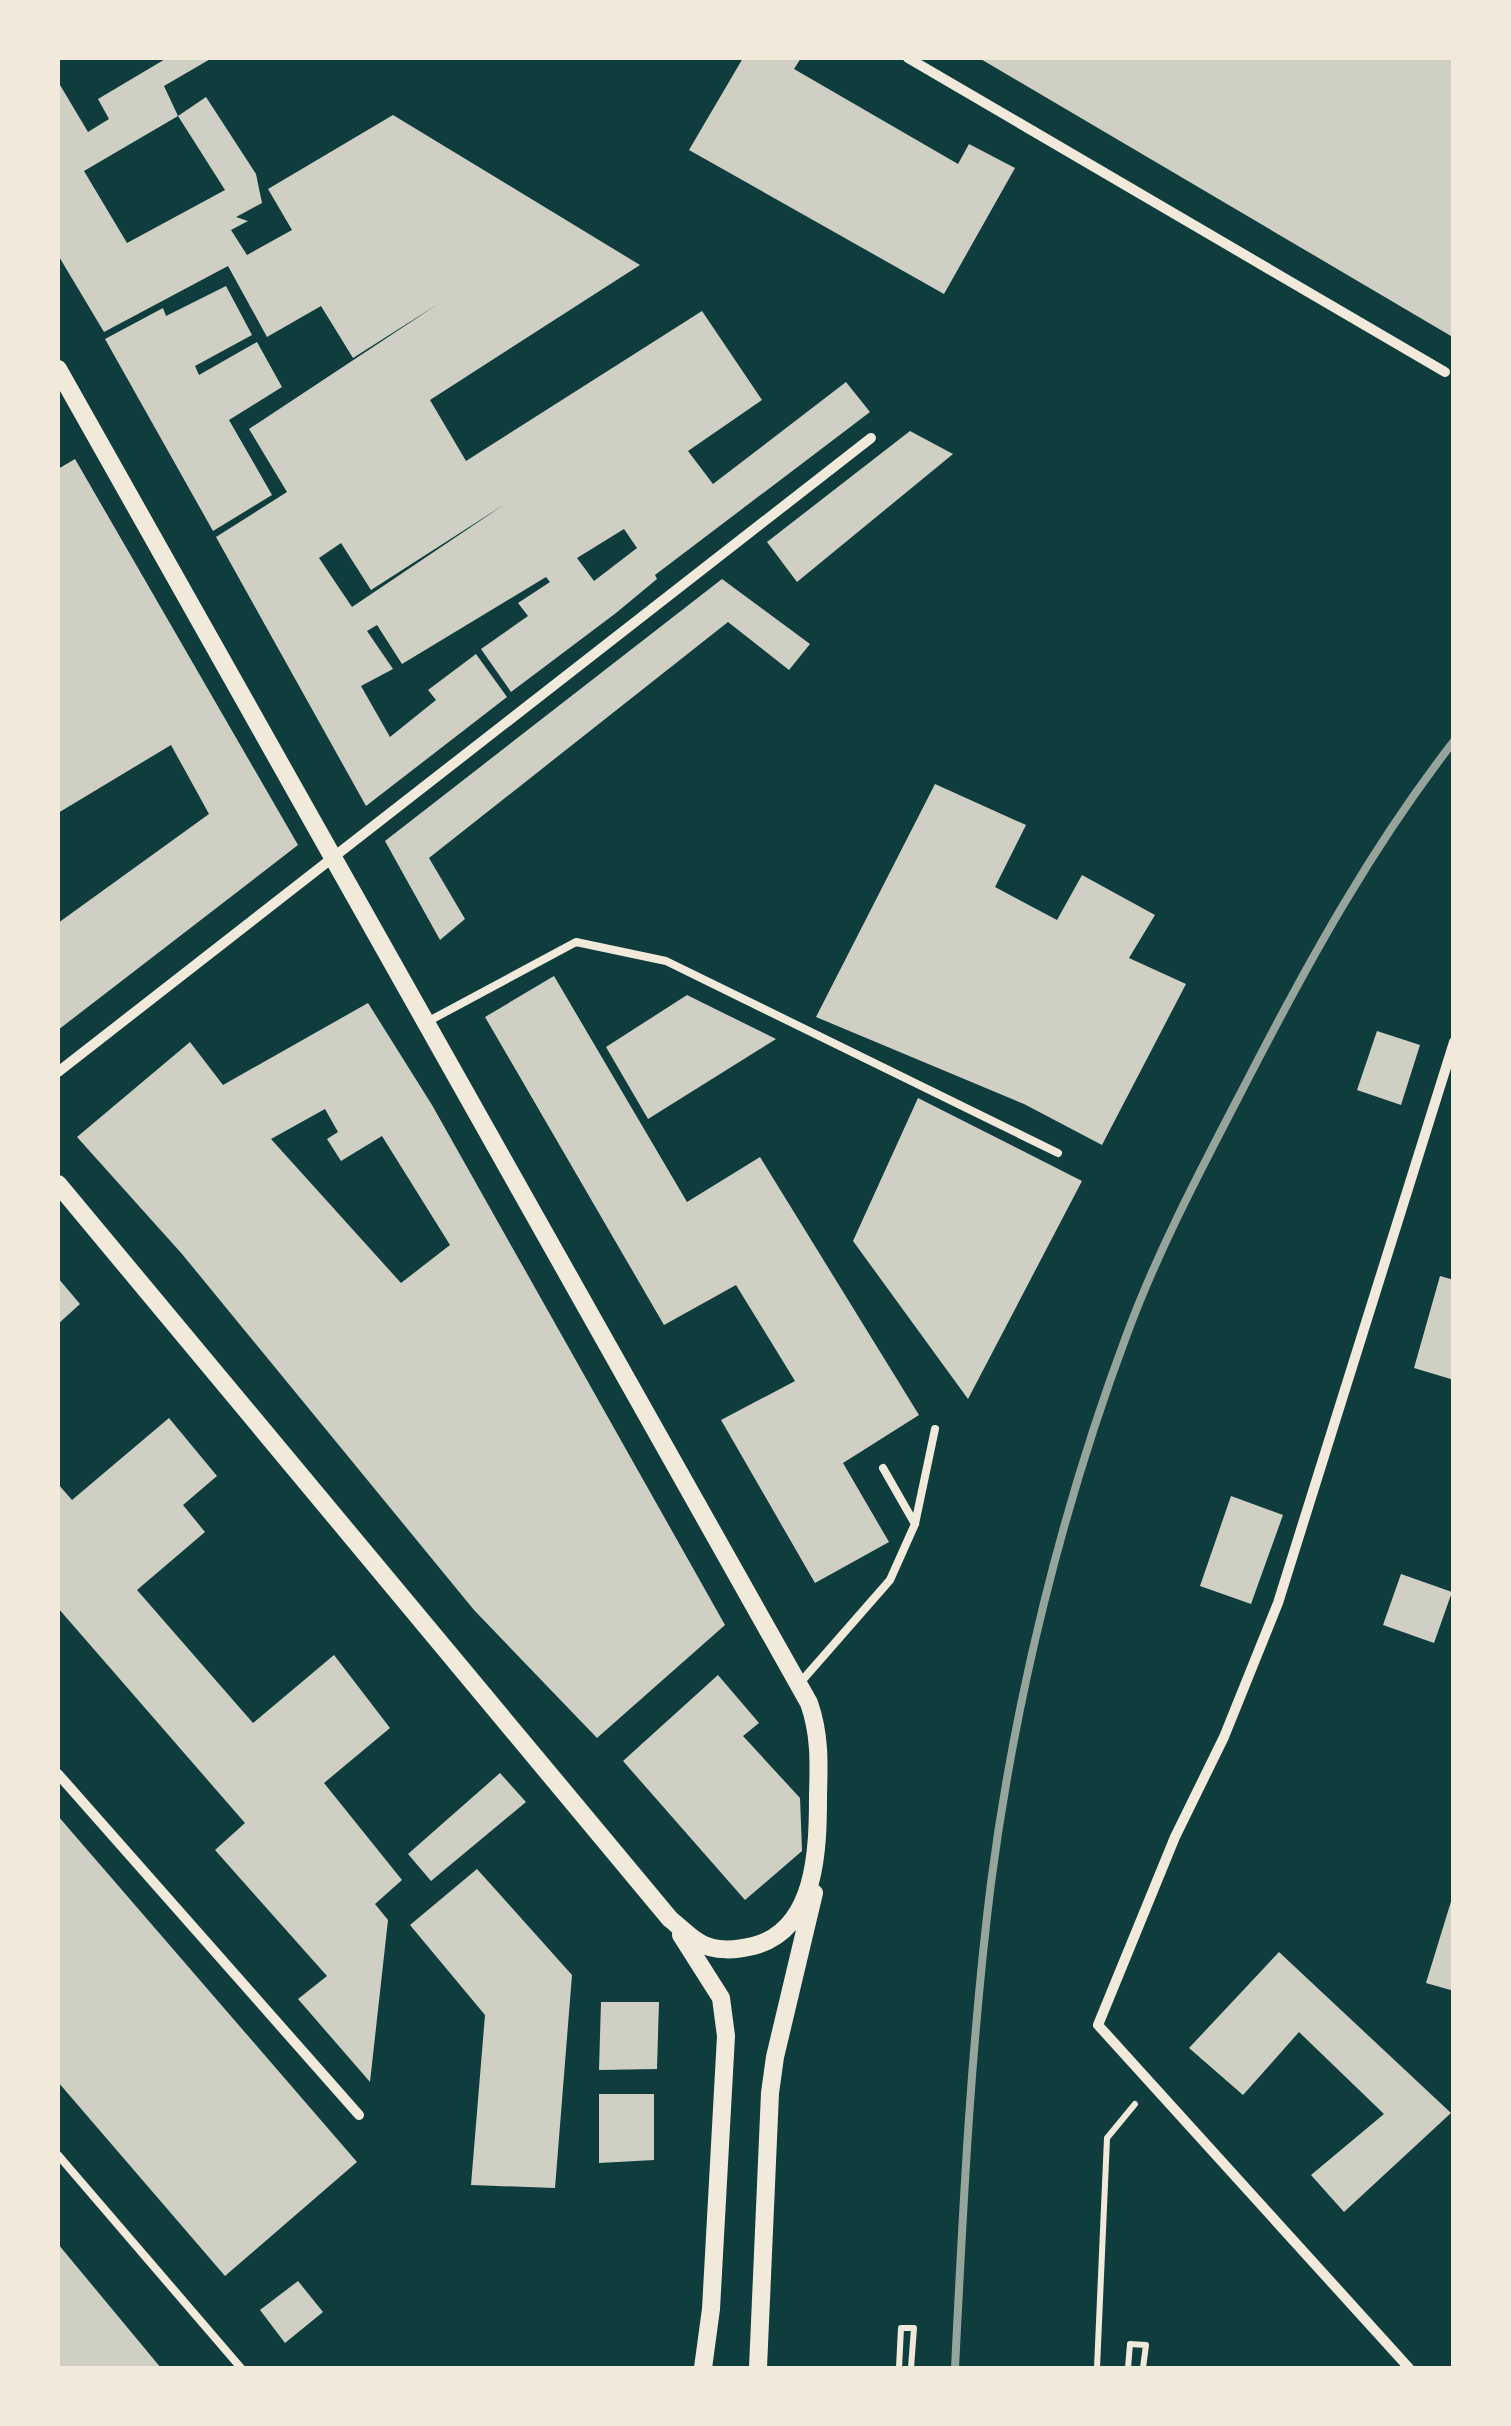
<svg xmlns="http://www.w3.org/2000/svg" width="1511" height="2426" viewBox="0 0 1511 2426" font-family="'DejaVu Sans',sans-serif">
<rect width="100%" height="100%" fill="#0f3d3e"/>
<path fill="#cfcfc3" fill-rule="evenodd" d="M167,58h45l-48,28 14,30 28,-19 50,77 6,29 -26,14 12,4 -17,9 16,25 45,-25 -24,-41 125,-74 247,150 -210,135 36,61 236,-150 60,89 -74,51 25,33 133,-102 24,30 -215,163 2,4 -41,34 -105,79 -30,-43 47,-33 -10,-13 32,-21 -4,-5 -144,87 -25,-39 -10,6 26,38 -32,17 29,51 46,-37 -8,-10 48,-36 31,43 -141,109 -150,-269 71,-45 -38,-63 189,-125 -85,54 -32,-52 -54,31 -39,-71 -124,66 -46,-77v-168l2,-2 28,47 21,-13 -11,-20zM178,116l47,74 -98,53 -43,-72zM505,504l-153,103 -33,-49 22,-15 30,47zM624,529l13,19 -43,33 -17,-23z
M743,58h58l-7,11 164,95 11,-20 46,24 -71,126 -255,-144z
M979,58h475v273l-3,5z
M226,286l26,49 -57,31 4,9 58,-33 25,45 -53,33 43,75 -59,36 -108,-192 58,-31 3,8z
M910,431l43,23 -156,128 -30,-40z
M75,459l223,386 -240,185v-107l151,-109 -38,-69 -113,68v-344z
M722,579l88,65 -21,26 -61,-48 -299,236 36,61 -25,21 -55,-99z
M935,784l91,41 -31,62 62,33 25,-45 73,40 -26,43 57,26 -84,161 -78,-41 -208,-87z
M554,976l133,226 73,-45 159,258 -76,48 46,79 -74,41 -94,-163 74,-39 -59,-96 -72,40 -179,-308z
M687,995l89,44 -128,80 -42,-72z
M368,1003l64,102 293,520 -128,113 -123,-128 -292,-356 -105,-117 113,-95 33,43zM325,1109l13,23 -11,7 14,22 41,-25 68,109 -49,38 -130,-144z
M1377,1031l43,14 -19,60 -44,-15z
M918,1098l164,83 -114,218 -115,-158z
M1440,1276l14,4v100l-40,-12z
M58,1278l22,26 -22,20z
M169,1418l48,58 -34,29 22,27 -68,58 116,133 81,-68 56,73 -66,55 78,97 -27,24 13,16 -18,162 -72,-83 29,-23 -112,-126 30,-27 -187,-215v-124l14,16z
M1231,1496l52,19 -32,89 -51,-18z
M1401,1574l51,18 -18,51 -51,-18z
M718,1675l41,48 -16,13 57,62 2,53 -57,49 -122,-139z
M500,1773l26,29 -95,79 -23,-27z
M58,1816l299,346 -132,114 -167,-194z
M477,1869l95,106 -17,213 -84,-3 14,-170 -75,-90z
M1453,1895h1v96l-28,-8z
M1279,1952l172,161 -107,99 -33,-37 73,-61 -85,-82 -56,63 -54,-47z
M601,2002h58l-2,67 -58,1z
M599,2094h55v66l-55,3z
M58,2244l103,124h-103z
M298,2281l25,31 -38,31 -25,-33z"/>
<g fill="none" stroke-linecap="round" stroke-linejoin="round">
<path stroke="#f1e9da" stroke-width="6" d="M899,2368l2,-40h13l-3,40
M1097,2368l10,-230 28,-34
M1128,2368l2,-24 16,1 -3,23"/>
<path stroke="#f1e9da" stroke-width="8" d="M427,1022l149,-80 90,19 392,192
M883,1468l32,56
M799,1684l91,-104 25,-56 20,-95
M58,2155l183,213"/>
<path stroke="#f1e9da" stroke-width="10" d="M908,58l537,314
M58,1072l813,-634
M58,1774l301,341
M1409,2368l-311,-343 77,-188 49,-100 54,-134 176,-561"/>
<path stroke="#f1e9da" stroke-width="18" d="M58,369l751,1334c11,31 10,60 9,92 0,53 -1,135 -65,151 -16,4 -38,6 -53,-3 -11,-6 -21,-17 -30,-24l-612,-735
M681,1935l40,63 5,38 -15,273 -8,59
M758,2368l12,-275 5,-36 39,-164"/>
<path stroke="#97a49c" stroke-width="8" d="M955,2368c8,-161 16,-325 36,-485 24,-184 71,-376 136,-549 33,-89 79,-174 123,-259 60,-116 123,-230 204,-334"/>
</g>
<rect width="1511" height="2426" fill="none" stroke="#f1e9da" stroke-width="120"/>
</svg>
